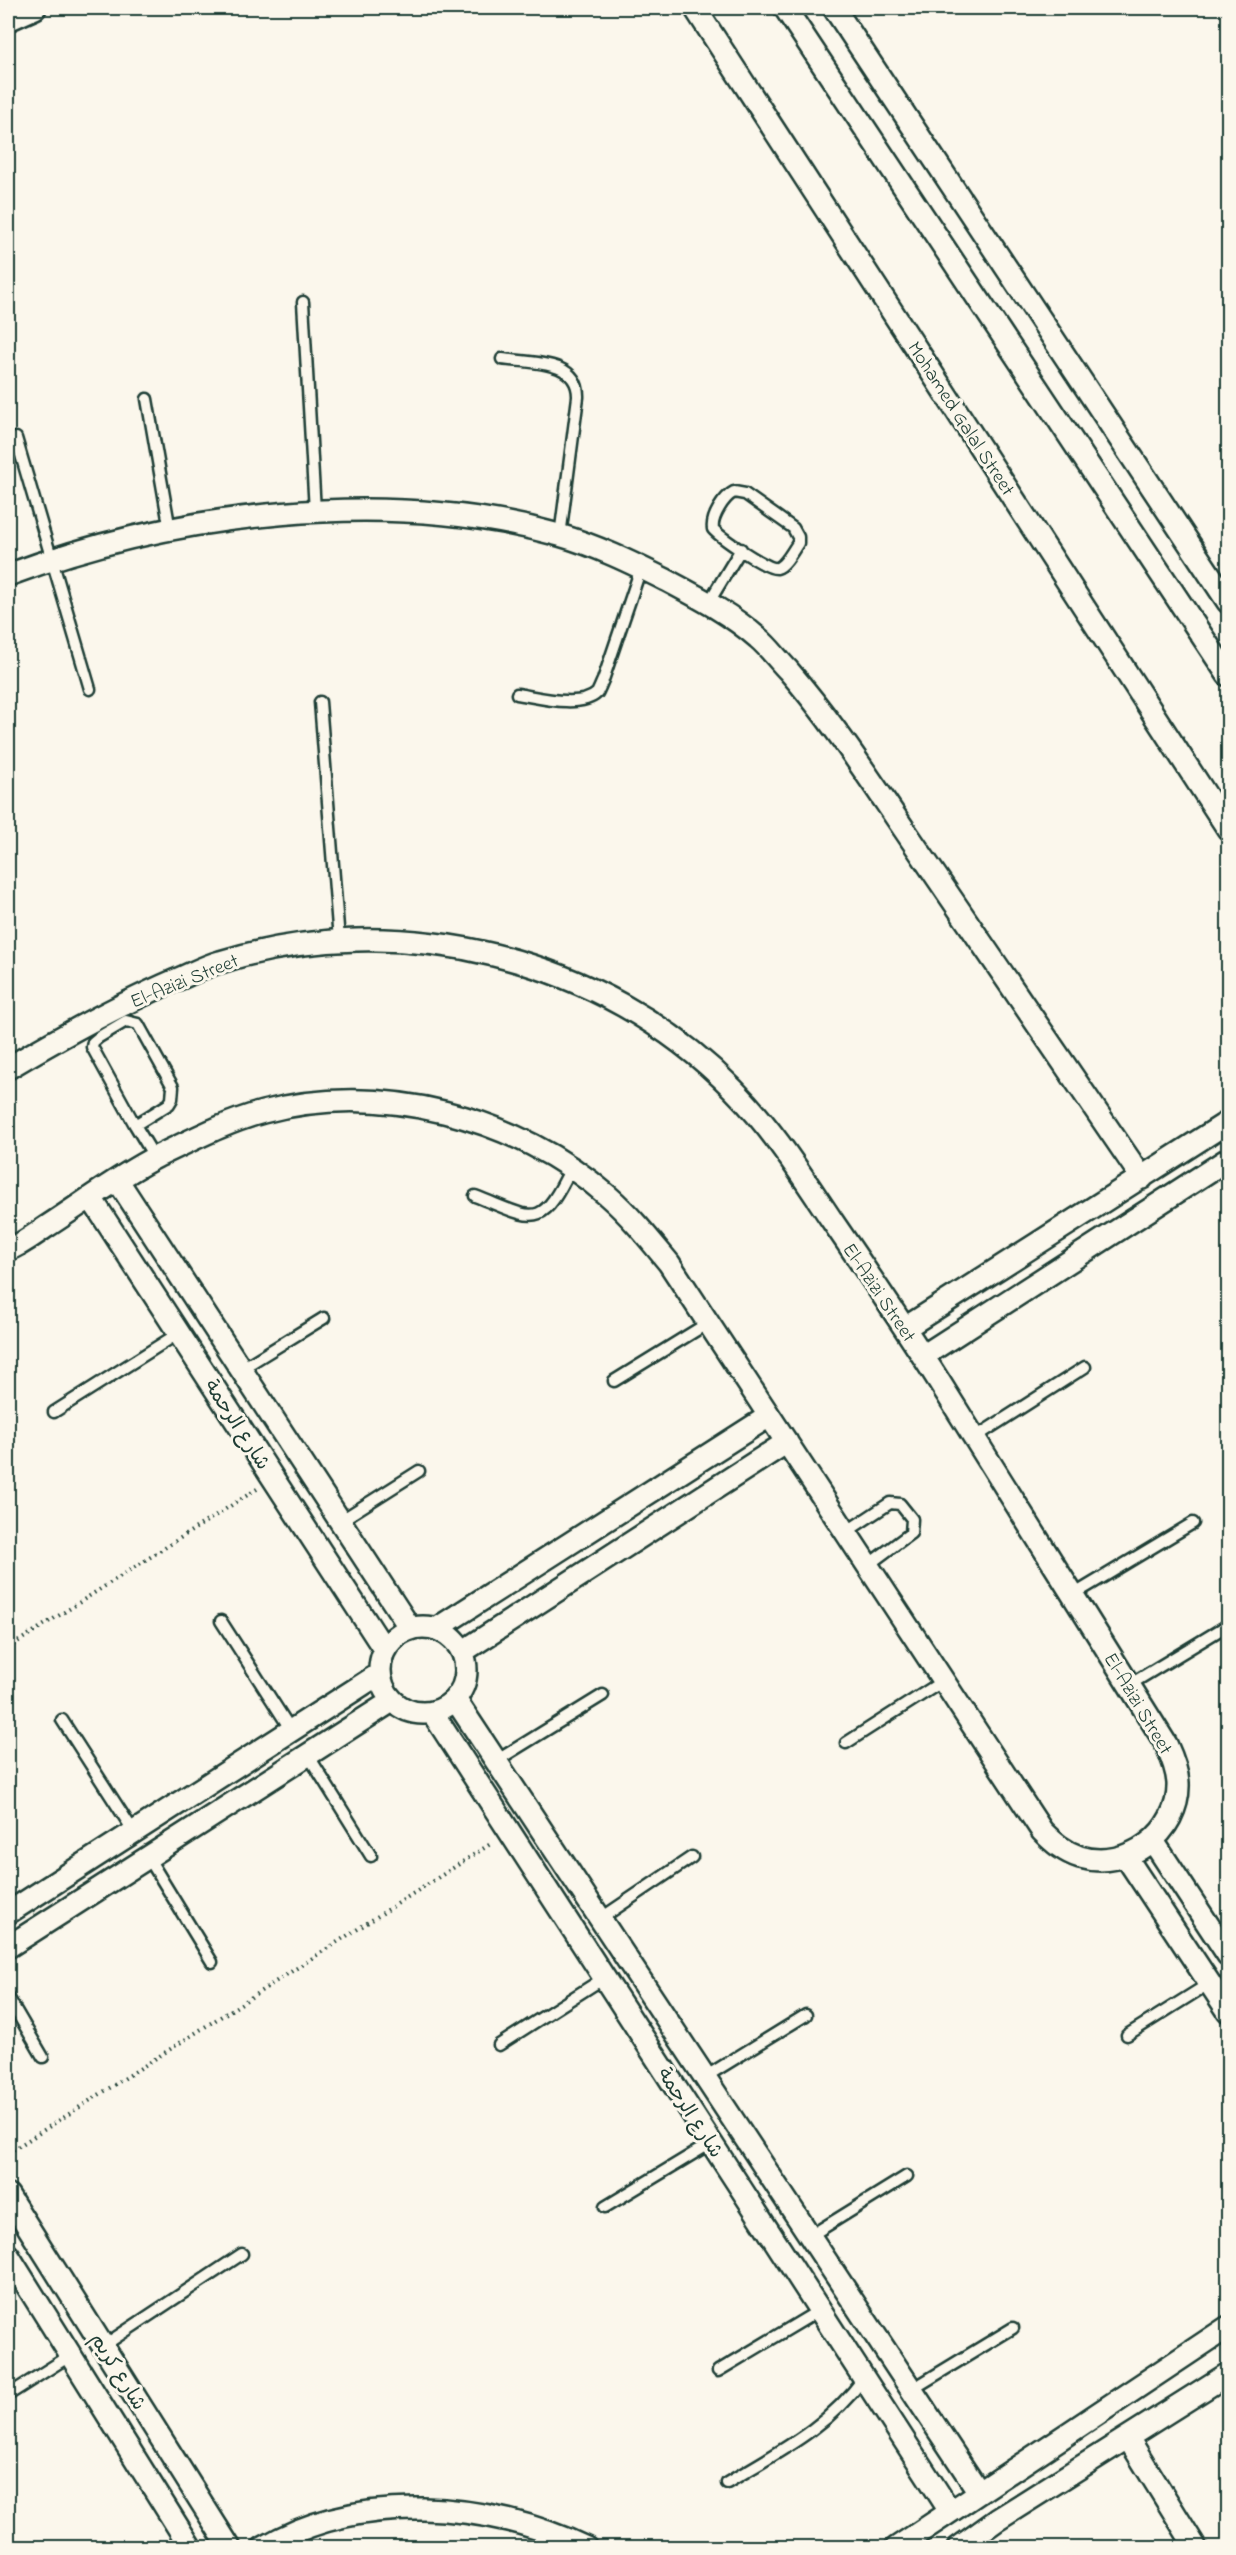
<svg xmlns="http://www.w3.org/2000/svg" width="1236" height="2555" viewBox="0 0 1236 2555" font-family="'Indie Flower','Playpen Sans Arabic',sans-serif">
<rect width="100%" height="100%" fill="#fbf7ec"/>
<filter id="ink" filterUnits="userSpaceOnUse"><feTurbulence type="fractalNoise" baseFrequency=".0167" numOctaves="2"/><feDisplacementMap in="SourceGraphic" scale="12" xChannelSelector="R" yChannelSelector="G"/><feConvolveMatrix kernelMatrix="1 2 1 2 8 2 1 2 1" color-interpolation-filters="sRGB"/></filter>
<g filter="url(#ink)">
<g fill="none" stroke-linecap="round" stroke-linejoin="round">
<defs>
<path id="service" d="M303,302l12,209
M502,359c27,4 77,0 76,38l-18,139
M147,399l23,131
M16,438l74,251
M734,492l11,2 48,34 5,9v6c-5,7 -13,23 -21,25 -10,2 -57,-31 -64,-39 -2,-12 11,-32 21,-37z
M709,602l32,-53
M517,694c20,3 64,15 80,-1 2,-3 4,-9 6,-13l38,-112
M320,702l19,238
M135,1125l-43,-78 1,-5 6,-5 27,-16 12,3 35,63 -1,12 -3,5 -34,21 20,33
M475,1196c60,23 65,36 96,-28
M241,1369l83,-51
M614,1381l94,-58
M54,1412l125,-79
M974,1438l111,-71
M340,1521l79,-50
M846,1532l44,-29 10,1 12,15 -1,14 -43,32
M1073,1595l120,-72
M221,1621l70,109
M1129,1685l99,-60
M62,1720l72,112
M846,1743l97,-62
M308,1755l63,101
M496,1761l107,-66
M148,1857l64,105
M600,1919l92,-62
M8,1997l35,60
M1127,2035l83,-52
M499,2045l105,-67
M705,2077l101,-62
M605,2207l106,-64
M810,2236l97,-60
M103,2346l139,-92
M718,2371l102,-61
M911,2390l102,-62
M8,2395l63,-40
M727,2483c53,-32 99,-54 137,-105"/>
<path id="minor" d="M695,8l533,821
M785,8l443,667
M834,8l394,594
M8,20l27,-12
M8,575c165,-62 379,-88 551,-40 36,10 73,28 107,45 32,17 65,34 92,58 11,9 20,22 30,32 45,52 81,108 120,165 78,114 156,228 234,343
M8,1068c54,-32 110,-63 168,-88 15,-6 29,-14 44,-18 177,-55 383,-6 513,127 40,40 69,87 100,133 39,57 78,114 114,172 73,117 146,233 219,350 6,13 11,25 12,39 2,50 -51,88 -98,74 -16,-5 -27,-15 -38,-26l-373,-568c-19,-23 -38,-47 -61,-67 -91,-80 -228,-115 -345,-84 -37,10 -71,28 -105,44 -38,19 -76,48 -112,71 -12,8 -25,18 -38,23
M118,1181l292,447
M91,1198l293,451
M905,1328l323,-206
M923,1356l305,-197
M380 1670a43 43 0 1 1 86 0a43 43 0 1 1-86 0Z
M436,1629l333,-213
M462,1652l325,-210
M455,1699l524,793
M432,1712l518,799
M1153,1841l75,114
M1126,1857l102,154
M8,1913l371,-239
M8,1947l384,-246
M8,2195l222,353
M8,2255l183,293
M1128,2438l68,110
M263,2548c95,-57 226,-47 323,0
M896,2548l332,-221
M958,2548l39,-28 231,-146"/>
</defs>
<use href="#service" stroke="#1f3d34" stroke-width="15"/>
<use href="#minor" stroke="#1f3d34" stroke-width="26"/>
<path stroke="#1f3d34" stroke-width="4" stroke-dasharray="1.5 4.5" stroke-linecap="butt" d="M8,1648l249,-159
M8,2153l484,-310
M8,2534l7,12"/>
<use href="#service" stroke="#fbf7ec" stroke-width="10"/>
<use href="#minor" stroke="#fbf7ec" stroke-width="21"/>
</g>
</g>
<g text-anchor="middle" stroke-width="6" stroke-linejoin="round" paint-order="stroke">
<g font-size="20" fill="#1f3d34" stroke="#fbf7ec">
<text transform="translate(962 418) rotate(57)" y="7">Mohamed Galal Street</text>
<text transform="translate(184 980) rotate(-22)" y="7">El-Azizi Street</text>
<text transform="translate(880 1292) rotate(56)" y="7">El-Azizi Street</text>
<text transform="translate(238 1424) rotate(57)" y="7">شارع الرحمة</text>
<text transform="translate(1139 1703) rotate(59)" y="7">El-Azizi Street</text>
<text transform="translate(691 2112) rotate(57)" y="7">شارع الرحمة</text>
<text transform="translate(119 2371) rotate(58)" y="7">شارع كريم</text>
</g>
</g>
<rect width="1236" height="2555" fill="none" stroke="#fbf7ec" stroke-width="30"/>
<rect x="15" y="15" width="1206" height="2525" fill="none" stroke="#1f3d34" stroke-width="2" filter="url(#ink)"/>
</svg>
